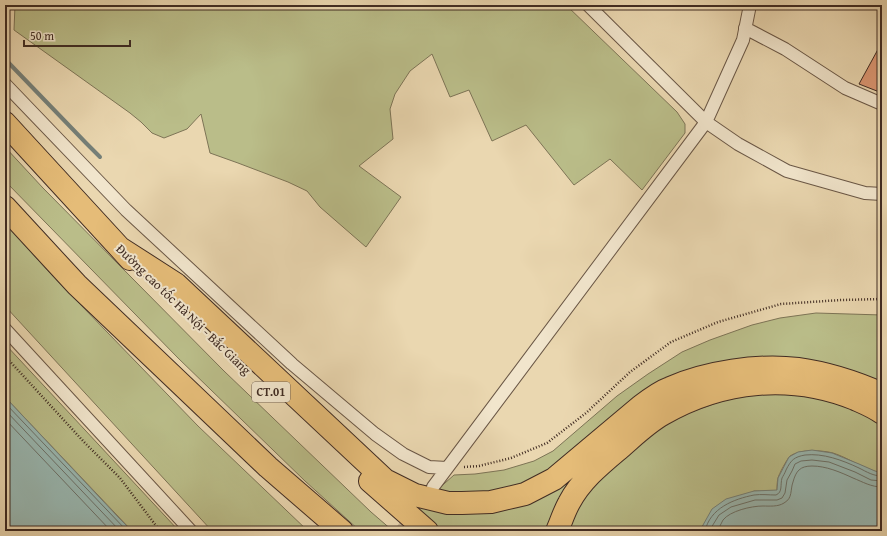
<svg xmlns="http://www.w3.org/2000/svg" width="887" height="536" viewBox="0 0 887 536" font-family="'Gentium Book Plus',serif">
<rect width="100%" height="100%" fill="#ead7b0"/>
<filter id="stains"><feTurbulence type="fractalNoise" baseFrequency=".005" numOctaves="4"/><feColorMatrix values="0 0 0 0 .2 0 0 0 0 .09 0 0 0 0 .02 0 0 0 .5 -.17"/></filter>
<radialGradient id="worn" r=".72"><stop offset=".6" stop-color="#630" stop-opacity="0"/><stop offset="1" stop-color="#630" stop-opacity=".3"/></radialGradient>
<path fill="#babd89" stroke="#7d7456" d="M15,5h551l111,107 8,12v9l-43,57 -32,-31 -36,26 -48,-60 -34,16 -23,-51 -19,7 -18,-43 -22,17 -15,23 -5,15 3,30 -34,27 42,31 -35,50 -46,-40 -13,-16 -19,-9 -50,-19 -28,-10 -9,-39 -14,15 -23,9 -12,-5 -11,-11 -11,-9 -116,-83z
M5,147l38,41 181,183 147,141 22,19h-33l-55,-50 -127,-123 -173,-177z
M5,223l44,49 149,154 110,105h-96l-207,-225z
M816,313l66,2v71l-85,-27 -246,116 -65,21 -50,-5 18,-16 21,-1 29,-4 30,-9 19,-10 64,-55 31,-22 34,-22 28,-12 42,-15 28,-7z
M5,344l174,187h-47l-127,-134z
M773,393h22l41,9 46,20v51c-17,-3 -33,-15 -49,-20 -12,-3 -33,-4 -43,3 -3,3 -11,18 -12,22 -1,4 -1,9 -1,13h-23l-51,34 -2,6h-134l6,-17 25,-37 48,-39 23,-15 22,-11 28,-10 25,-6z
M573,476l2,3 -25,52h-113l-35,-31 33,8z"/>
<path fill="#99b8b2" stroke="#758079" d="M5,397l114,121 13,13h-127z
M812,450l20,3 27,11 16,7 7,2v58h-181l2,-6 9,-16 14,-10 28,-8 23,-1 1,-12 11,-21 9,-5z"/>
<g fill="none" stroke-linecap="round" stroke-linejoin="round">
<path stroke="#6c726a" stroke-width="1" d="M5,403l122,128
M5,410l115,121
M5,419l106,112
M705,531c5,-23 29,-32 49,-36 7,-1 15,0 22,0 7,-3 4,-10 6,-17 1,-2 3,-5 4,-8 5,-10 8,-13 19,-15 18,-2 37,5 54,13 8,4 14,8 23,8
M711,531v-3l8,-13 12,-8 24,-7h22l5,-2 3,-5 2,-13 5,-9 3,-7 6,-3 11,-1 17,2 26,10 16,8 11,1
M717,531c2,-3 4,-7 6,-11 7,-9 28,-14 40,-14 6,0 15,1 21,-3 9,-5 6,-13 9,-21 3,-11 7,-16 19,-16 14,0 28,6 41,12 10,4 18,9 29,9"/>
<path stroke="#758079" stroke-width="4" d="M5,59l81,84 14,14"/>
</g>
<path fill="#dc9773" stroke="#402c23" d="M882,42v51l-23,-9z"/>
<g fill="none" stroke-linecap="round" stroke-linejoin="round">
<path stroke="#c8b594" stroke-width="12" stroke-dasharray="12 6" stroke-linecap="butt" d="M401,531l13,-18"/>
<defs>
<path id="minor" d="M588,5l118,117 37,-82 7,-35
M745,28l40,21 60,39 37,16
M5,84l121,126 166,154 83,70 28,20 26,13 18,1
M5,329l186,202
M433,487l273,-365 32,22 49,27 78,22 17,1"/>
<path id="motorway" d="M5,123l125,136
M5,207l72,78 191,182 74,64
M120,248l56,36 209,196 30,15 33,8h14l29,-1 34,-8 29,-15 87,-73c9,-7 18,-14 29,-18 36,-16 88,-24 128,-19 29,4 57,13 84,25
M370,481l57,50
M557,531c4,-9 7,-19 12,-28 12,-23 32,-39 51,-55 14,-12 27,-25 43,-34 59,-34 128,-41 192,-15 9,4 19,8 27,14"/>
</defs>
<use href="#minor" stroke="#6a5746" stroke-width="14"/>
<use href="#motorway" stroke="#402c23" stroke-width="24"/>
<path stroke="#402c23" stroke-width="2.5" stroke-dasharray="1 2" stroke-linecap="butt" d="M5,356l79,86 36,36 40,53
M464,467l15,-1 32,-8 36,-15 39,-30 44,-41 41,-30 47,-20 63,-18 60,-4 41,-1"/>
<use href="#minor" stroke="#f1e5cc" stroke-width="12"/>
<use href="#motorway" stroke="#e5bc78" stroke-width="22"/>
</g>
<g text-anchor="middle" stroke-width="4" stroke-linejoin="round" paint-order="stroke">
<rect fill="#f1e5cc" stroke="#756456" stroke-width="1" x="252" y="382" width="38" height="20" rx="3"/>
<g font-size="12" font-weight="bold" fill="#402c23">
<text x="271" y="396">CT.01</text>
</g>
<g font-size="13" fill="#402c23" stroke="#f1e5cc">
<text transform="translate(184 309) rotate(44)" y="5">Đường cao tốc Hà Nội - Bắc Giang</text>
</g>
</g>
<rect width="887" height="536" fill="none" stroke="#ead7b0" stroke-width="20"/>
<rect x="6" y="6" width="875" height="524" fill="none" stroke="#402c23" stroke-width="2"/>
<rect x="10" y="10" width="867" height="516" fill="none" stroke="#402c23"/>
<path d="M24 40v6h106v-6" fill="none" stroke="#402c23" stroke-width="2"/>
<text x="30" y="40" font-size="12" fill="#402c23" stroke="#f1e5cc" stroke-width="3" paint-order="stroke">50 m</text>
<rect width="100%" height="100%" filter="url(#stains)"/>
<rect width="100%" height="100%" fill="url(#worn)"/>
</svg>
